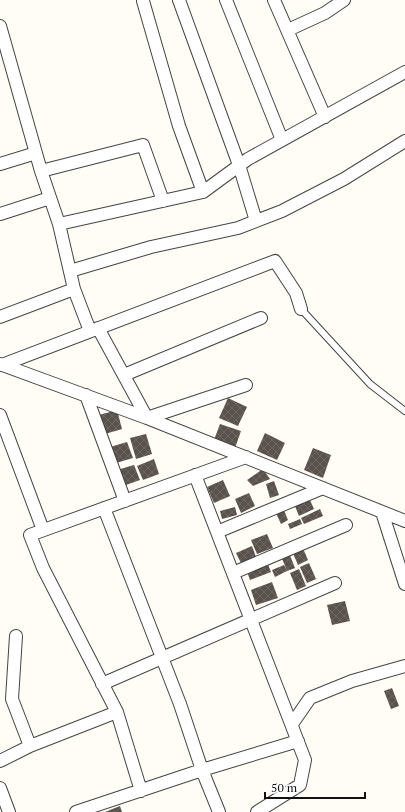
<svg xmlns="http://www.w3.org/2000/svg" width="405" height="812" viewBox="0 0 405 812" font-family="'PT Serif',serif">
<defs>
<pattern id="building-cross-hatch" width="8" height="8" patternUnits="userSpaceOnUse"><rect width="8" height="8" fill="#5a524d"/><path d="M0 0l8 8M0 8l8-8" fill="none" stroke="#6d6662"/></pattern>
</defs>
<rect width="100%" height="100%" fill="#fffdf5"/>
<path fill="url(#building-cross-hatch)" d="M228,398l19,9 -9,19 -19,-8z
M117,410l5,19 -17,5 -6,-19z
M220,424l21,7 -6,17 -21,-8z
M265,433l20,10 -8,17 -20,-9z
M146,434l6,20 -16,5 -6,-21z
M127,442l6,16 -17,5 -6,-16z
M313,448l18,7 -8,23 -19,-8z
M154,459l5,15 -16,6 -6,-14z
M134,465l6,15 -17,6 -6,-16z
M263,469l7,10 -17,7 -6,-6z
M223,480l7,16 -16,7 -7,-16z
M274,481l5,14 -9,3 -4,-14z
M249,493l6,13 -14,7 -6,-14z
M310,500l4,9 -15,7 -4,-10z
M235,507l2,8 -15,4 -2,-8z
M283,508l5,12 -7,4 -6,-13z
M320,509l3,7 -19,8 -3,-6z
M300,519l2,5 -12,5 -2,-5z
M267,534l6,14 -16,6 -6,-14z
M252,546l4,11 -15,6 -5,-10z
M302,546l6,14 -10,5 -6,-14z
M289,553l6,15 -8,3 -6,-15z
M267,562l4,10 -21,8 -4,-11z
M309,563l7,16 -9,4 -7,-16z
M284,565l3,6 -12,6 -3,-7z
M299,569l7,17 -9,4 -7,-17z
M272,582l6,16 -22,7 -5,-15z
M345,601l5,20 -18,4 -5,-20z
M392,688l7,18 -8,3 -7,-18z
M120,806l2,6h-17z"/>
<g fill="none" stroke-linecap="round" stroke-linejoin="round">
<defs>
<path id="service" d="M301,309l69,75 35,27"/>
<path id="minor" d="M179,0l60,165 17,56
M226,0l56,140
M274,0l51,117
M143,1l36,125 24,66
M0,26l41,145 18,53 15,65 16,42
M288,30l37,-17 19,-13
M0,164l36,-11
M41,171l102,-26 20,56
M0,214l50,-16
M59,224l144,-32 45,-33 157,-87
M70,271l81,-24 87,-19 44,-17 62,-32 61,-38
M0,317l74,-28
M98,328l49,90 99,-33
M0,364l147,54 258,103
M2,365l273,-104 21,32 5,16
M124,375l137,-57
M86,395l39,106
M0,415l43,115
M195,475l110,285 -5,25 -43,27
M104,508l76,196 22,66 17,42
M382,512l23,72
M217,532l106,-44
M233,573l113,-48
M16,636l-4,63 18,47
M102,684l233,-101
M117,712l24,79
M292,724l18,-26 42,-17 53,-15
M0,761l30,-15 87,-34 -74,-144 -13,-33 216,-78
M0,788l9,24
M76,812l126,-42 96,-29"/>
</defs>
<use href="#service" stroke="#444" stroke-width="8"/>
<use href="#minor" stroke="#444" stroke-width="14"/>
<use href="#service" stroke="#fff" stroke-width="6"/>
<use href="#minor" stroke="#fff" stroke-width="12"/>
</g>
<path d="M265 792v6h100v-6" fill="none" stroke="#111111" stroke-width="2"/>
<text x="271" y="792" font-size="12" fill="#111111" stroke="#ffffff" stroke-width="3" paint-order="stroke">50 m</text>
</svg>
